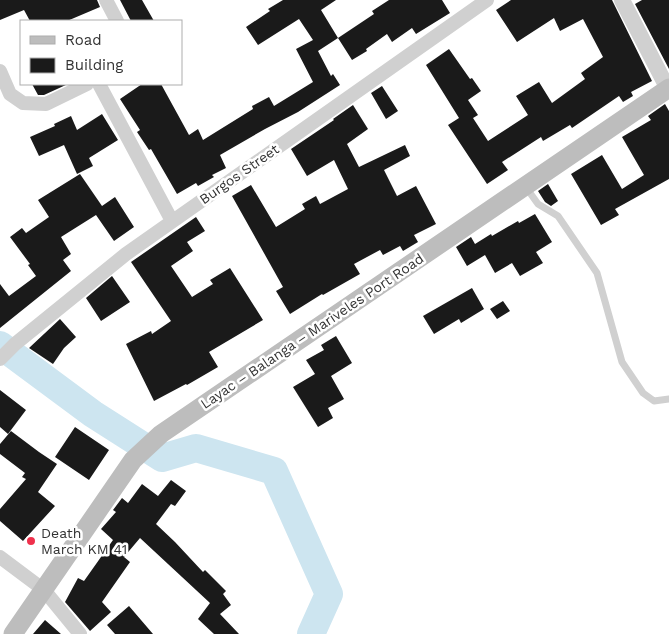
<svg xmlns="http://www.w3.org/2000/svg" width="669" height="634" viewBox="0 0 669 634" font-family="'Work Sans',sans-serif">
<rect width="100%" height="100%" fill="#fff"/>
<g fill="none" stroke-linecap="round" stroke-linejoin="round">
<path stroke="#cde5f0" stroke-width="28" d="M0,345l93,69 69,44 34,-10 78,23 55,123 -18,40"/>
</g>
<path fill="#1a1a1a" d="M0,0h97l3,7 -33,14h-37l-6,-11 -24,10z
M120,0h22l12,21h-23z
M283,0h53l-15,10 17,28 -20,13 13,25 2,-2 7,11 -42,27 -33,17 -45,26 6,13 -14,7 2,2 -16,9 -2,-3 -19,11 -26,-45 -2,1 -12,-18 3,-2 -20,-31 22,-15h19l28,51 9,-6 5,11 50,-31 -1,-3 17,-9 5,9 39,-24 -17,-33 17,-9 -14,-21 -41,26 -12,-18 24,-16 -2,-2z
M389,0h53l8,13 -34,21 -4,-6 -20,14 -5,-8 -21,15 1,2 -15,9 -14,-22 36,-24 -2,-3z
M511,0h101l40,81 -21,11 2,4 -10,6 -4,-6 -47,32 -2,-3 -27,16 -2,-4 -39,25 6,8 -21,14 -39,-59 11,-7 -33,-53 23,-16 21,30 2,-1 9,13 -13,9 10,15 -5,3 15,23 40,-26 -12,-19 23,-14 13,21 33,-24 -4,-6 22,-16 -20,-38 -23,12 -6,-13 -37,24 -21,-32z
M642,0h27v69l-34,-65z
M32,84h36l-24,11h-6z
M382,86l16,25 -12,8 -15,-26z
M665,104l4,7v68l-54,30 4,6 -18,10 -30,-51 31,-19 20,34 22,-14 -22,-38 29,-17 -3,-4z
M353,105l15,24 -21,15 12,23 46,-22 5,11 -26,14 13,26 19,-10 20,38 -22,11 4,7 -15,9 -3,-5 -17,9 -3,-5 -26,14 6,10 -37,21 -1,-1 -32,20 -14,-23 7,-4 -51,-91 19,-11 25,42 29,-18 -3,-5 14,-8 4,8 28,-15 -14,-29 -27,16 -16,-27 43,-29 -1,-1z
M102,114l16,26 -29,18 4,8 -16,8 -13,-29 -25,11 -9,-19 25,-11 -1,-2 17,-8 6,14z
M80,174l22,32 13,-9 19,30 -20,14 -18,-26 -35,22 10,17 -8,6 8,11 -71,57v-44l9,12 27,-20 -8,-11 2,-1 -20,-27 12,-9 4,5 23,-16 -11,-17z
M548,184l10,17 -7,5 -6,-4 -7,-11z
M535,214l17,28 -16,10 7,11 -23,13 -8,-13 -17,10 -10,-18 -18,11 -11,-19 15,-10 4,7 16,-10 1,2 26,-15 1,2z
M196,217l9,14 -18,11 6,9 -22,15 21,31 21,-13 -3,-4 20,-12 33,52 -54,32 9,15 -31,18 -1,-1 -32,17 -28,-57 25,-13 1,3 19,-13 -40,-59z
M112,276l18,26 -29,19 -15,-23z
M472,288l12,21 -23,14 -2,-4 -25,15 -11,-18z
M503,301l7,10 -13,8 -7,-10z
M60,319l16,18 -12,11 -11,16 -24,-16z
M336,336l16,27 -21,13 13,23 -16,9 5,10 -15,9 -25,-40 22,-13 -9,-14 18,-10 -3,-5z
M0,390l26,20 -18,24 -8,-7z
M75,427l34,23 -20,30 -34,-23z
M11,431l28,21 18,12 -19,28 17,14 -32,35 -23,-20v-12l26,-30 -4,-2 3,-4 -25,-19v-10z
M171,480l15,11 -11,15 -4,-2 -15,20 19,18 28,30 2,-2 21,21 -3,3 8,11 -11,9 19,20h-25l-16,-15 12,-16 -70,-65 -16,19 6,5 -28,40 9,10 -21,19 -25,-29 13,-24 6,3 29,-41 -12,-11 15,-17 -3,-2 9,-12 6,5 14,-19 16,12z
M129,606l24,28h-38l-8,-9z
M45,620l16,14h-28z"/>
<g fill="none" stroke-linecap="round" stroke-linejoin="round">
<path stroke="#d0d0d0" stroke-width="7" d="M525,186l13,18 20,12 39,57 25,89 21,31 11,8 15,-2"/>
<path stroke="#d0d0d0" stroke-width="14" d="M106,0l11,21
M0,71l10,23 13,9 23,1 41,-20
M99,84l73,137
M0,359l15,-15 111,-90 361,-254
M0,557l44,33 36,44"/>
<path stroke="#d0d0d0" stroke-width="16" d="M622,0l46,89"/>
<path stroke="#bdbdbd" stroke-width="19" d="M13,634l120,-174 28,-26 508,-346"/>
</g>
<circle fill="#ef304c" stroke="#fff" stroke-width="2" cx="31" cy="541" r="5"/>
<g text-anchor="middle" stroke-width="5" stroke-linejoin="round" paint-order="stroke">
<g font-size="14" fill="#333" stroke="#fff">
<text transform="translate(239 174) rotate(-35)" y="5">Burgos Street</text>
<text transform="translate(312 331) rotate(-34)" y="5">Layac – Balanga – Mariveles Port Road</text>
</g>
<g font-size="14" fill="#333" stroke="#fff" text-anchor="start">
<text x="41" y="538">Death<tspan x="41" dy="16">March KM 41</tspan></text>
</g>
</g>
<rect x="20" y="20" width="162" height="65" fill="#ffffff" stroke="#adadad"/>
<rect x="30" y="36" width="25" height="8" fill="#bdbdbd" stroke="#adadad"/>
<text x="65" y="45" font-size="15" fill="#333333">Road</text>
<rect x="30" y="58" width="25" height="15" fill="#1a1a1a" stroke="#adadad"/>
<text x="65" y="70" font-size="15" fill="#333333">Building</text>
</svg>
